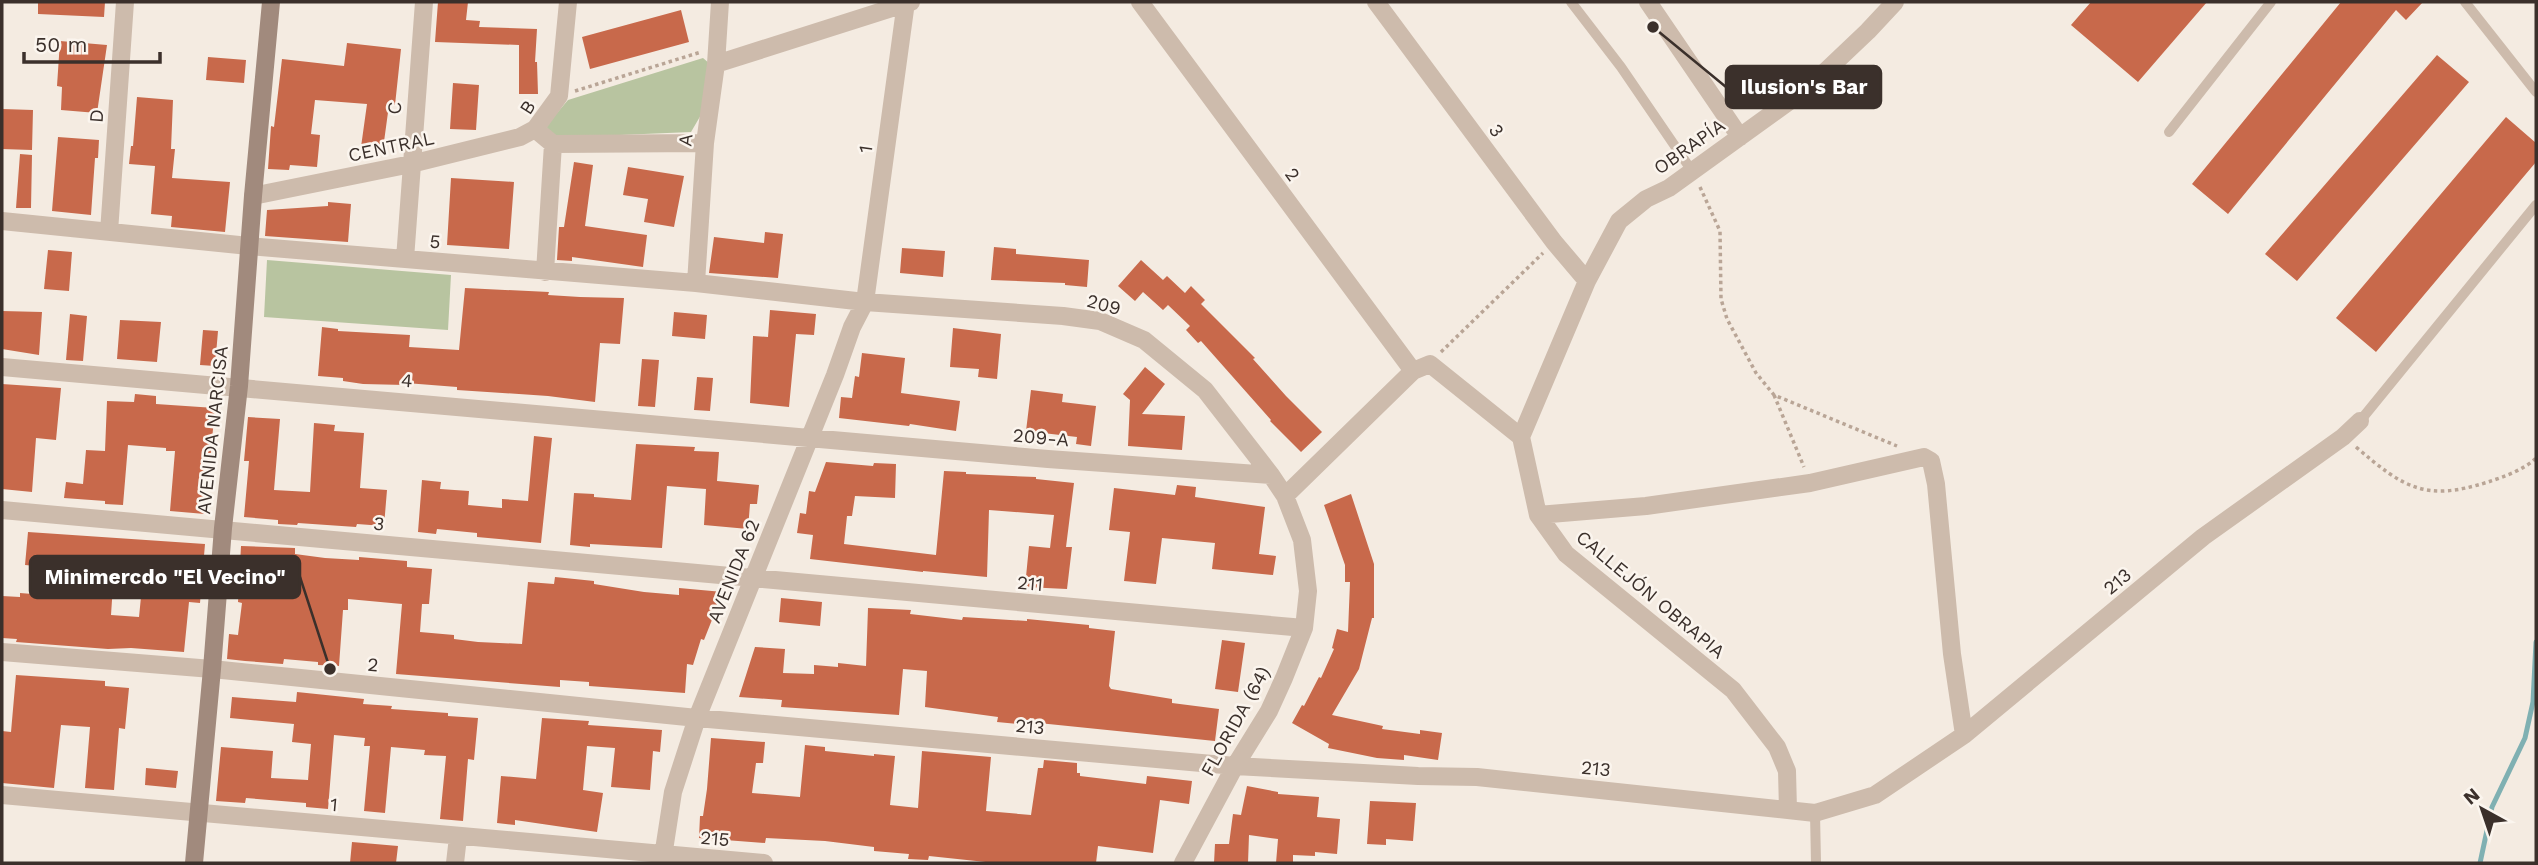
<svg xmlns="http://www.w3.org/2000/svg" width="2538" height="865" viewBox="0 0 2538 865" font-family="'Work Sans',sans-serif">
<rect width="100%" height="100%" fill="#f4ebe1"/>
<path fill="#b8c4a0" d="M703,58l7,6 -5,44 -14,24 -118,5 -21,-2 -6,-9 22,-26z
M267,260l184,15 -3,55 -184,-13z"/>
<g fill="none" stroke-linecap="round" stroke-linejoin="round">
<path stroke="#7fb0b2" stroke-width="5" d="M2480,863l12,-56 33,-69 8,-36 3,-60"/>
</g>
<path fill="#c8694b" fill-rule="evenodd" d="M38,2h67l-1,15 -66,-3z
M438,2h30l-2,18 14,1 -1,6 58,2 -2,33h2l1,32h-19v-49l-84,-3z
M2091,2h116l-69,80 -67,-57z
M2341,2h82l-17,18 -10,-10 -168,204 -36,-30z
M681,10l8,32 -99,27 -8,-32z
M60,41l47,4 -10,68 -36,-3 1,-23 -5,-1z
M347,43l54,6 -6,56h-6l-6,44 -22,-2 6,-43 -52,-4 -4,34 9,1 -3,32 -27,-2 -1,5 -21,-1 3,-43 3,1 8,-68 62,7z
M2437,55l32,27 -172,199 -32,-27z
M208,57l38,3 -2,23 -38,-3z
M453,83l26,2 -3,45 -26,-1z
M137,97l36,3 -2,49h4l-3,29 58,4 -5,50 -54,-5 1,-11 -21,-2 4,-48 -26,-2 2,-18h2z
M2,109l31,1 -1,40 -30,-1z
M2506,117l30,26v19l-160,190 -40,-34z
M58,137l41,3 -1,18h-3l-4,57 -39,-4z
M20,154l12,1 -1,53h-15z
M574,162l19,3 -8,61 62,9 -4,32 -71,-10v4l-15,-1 2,-33h5z
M628,167l56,9 -10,51 -30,-5 4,-23 -25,-4z
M451,178l63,4 -5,67 -62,-4z
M328,202l23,2 -3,38 -83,-6 2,-26 61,-4z
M765,232l18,2 -5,44 -69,-5 5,-36 50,6z
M994,247l22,2v5l73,6 -2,27 -22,-2v-2l-74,-3z
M902,248l43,3 -2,26 -43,-4z
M48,250l24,2 -3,39 -25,-2z
M1141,260l22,20 4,-4 18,17 6,-7 14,14 -4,4 54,54 -2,1 33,37 36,36 -21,20 -31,-31 1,-1 -70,-79 -3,2 -12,-13 4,-4 -22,-21 -5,5 -20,-18 -8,9 -17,-15z
M465,288l84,4 -1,3 32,2 44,1 -4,46 -20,-1 -5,59 -47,-6 -91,-6v-3l-51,-4 -1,2 -42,-1 -20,-3v-3l-25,-2 4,-49 16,2v2l72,4 -1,12 50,3z
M770,310l46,4 -2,21 -18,-1 -7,73 -39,-4 3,-67 15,1z
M2,311l40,1 -3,43 -37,-6z
M674,312l33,3 -2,24 -33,-3z
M70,314l17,2 -4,45 -17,-1z
M120,320l41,2 -4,40 -40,-3z
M953,328l48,6 -4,45 -19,-2 1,-8 -29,-2z
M203,330l15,1 -3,35 -15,-1z
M862,353l43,5 -4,35 59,8 -4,30 -46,-7 -1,2 -70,-8 2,-21 11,1 3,-22 4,1z
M642,359l17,1 -4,47 -17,-1z
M1145,367l20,17 -23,30 43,2 -3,34 -54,-4 2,-46 -7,-6z
M697,377l16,1 -3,33 -16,-1z
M2,384l59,4 -5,52 -20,-2 -4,54 -30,-3z
M1031,390l32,4 -1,8 34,4 -5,40 -15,-2 1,-7 -51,-6z
M135,394l21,2v8l59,4 -10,106 -35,-3 5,-60h-9v-3l-38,-3 -5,60 -18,-1v-3l-41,-3 2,-16 17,2 3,-34 19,1 2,-50 27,1z
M248,417l32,2 -6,71 36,2 4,-69 21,2 -1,6 30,2 -4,55 27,2 -3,36 -27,-2 -1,3 -58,-4 -1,2 -19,-1v-4l-34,-3 5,-56h-5z
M534,436l18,2 -11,105 -64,-6v-4l-40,-4 -1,5 -18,-2 4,-52 19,2 -1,7 29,2 -1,14 34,3v-9l26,2z
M636,444l59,3 -1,4 25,1 -2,29 42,4 -2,19h-7l-2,25 -44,-4 2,-36 -39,-3 -5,62 -72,-4v3l-20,-2 4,-52 20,1v3l37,3z
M826,462l47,4 1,-3 22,1 -1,34 -40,-2 -3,20h-5l-3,28 92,11 8,-84 22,1v2l70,3v2l38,4 -8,64h6l-5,42 -42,-2 4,-41 21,2 4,-33 -65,-5 -2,67 -64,-6v1l-113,-13 3,-24 -16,-2 3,-20 6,1 3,-23 6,1z
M1177,485l19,2 -1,10 70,10 -6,47 17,2 -3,19 -61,-6 3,-26 -53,-5 -6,46 -32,-3 6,-49 -21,-2 5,-42 61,7z
M1351,494l23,70v54h-2l-13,51 -27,46 51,11 -1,3 38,5v-4l22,3 -4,27 -34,-5v5l-27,-2 -49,-10 1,-4 -37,-21 10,-18 2,1 15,-29 2,1 13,-29 -2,-1 5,-19 11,3 2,-50h-5v-17l-21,-60z
M28,532l177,12 -5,59 -11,-1 -5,50 -53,-4 -23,1 -92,-7 1,-3 -15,-1v-42l18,1v-4l25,2 2,-28 -22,-2zM113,585l29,2 -3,30 -28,-2z
M241,546l54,2v6l30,4 34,2v-3l48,4v6l25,2 -3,35h-7l-2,28 34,3v4l24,3 44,2 6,-62 26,2 1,-7 39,4v3l50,8 35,3v-7l44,4 -19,48 -3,-1 -8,26 -6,-1 -2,29 -96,-7v-4l-29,-2v7l-164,-13 6,-70 -54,-5v11h-5l-4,56 -21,-1v-3l-34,-3 -1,5 -38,-3 -18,-2 2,-25 9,1 4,-32 -4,-1z
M781,598l41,4 -2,24 -41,-4z
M868,608l43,2 -1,4 52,6 1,-3 64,4v-2l62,6v3l26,3 -6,55 2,3 61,10v4l47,6 -4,32 -196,-20 -1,3 -21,-2 1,-5 -73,-10 2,-36 -24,-2 -4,46 -118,-8 1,-7 -43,-3 16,-50 30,2 -2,24 31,1v-9l24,2v-4l28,3z
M1222,640l23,3 -7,49 -23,-3z
M16,675l89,6v5l24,2 -4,41 -6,-1 -5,62 -29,-2 5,-61 -29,-2 -7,63 -52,-5v-52l9,1z
M297,692l67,7 -1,5 29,2 -1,3 57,4v3l30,2 -4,42 -6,-1 -5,62 -23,-2 6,-63 -22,-1 1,-5 -34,-3 -6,66 -21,-2 6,-65h-6l1,-8 -31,-3 -6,74 -22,-2v-4l-60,-5 -1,5 -29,-2 5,-54 52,4 -2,27 37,2 3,-36 -19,-2 2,-18 -64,-6 2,-21 64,5z
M542,718l47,3 -1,4 74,5 -2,22 -7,-1 -3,39 -39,-3 4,-39 -28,-2 -4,44 20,3 -6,39 -82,-12v5l-18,-2 4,-47 35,3z
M711,738l54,4 -2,21h-7l-4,30 48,4 5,-52 20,2v4l49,5v-2l21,2 -5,49 28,3 4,-57 69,6 -5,54 45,4 7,-47h5l1,-8 33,3v10h3v3l66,8 1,-8 45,5 -3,23 -29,-4 -7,53 -55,-7 -2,17h-101l-66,-7 -1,4 -20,-1 1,-5 -35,-3v-4l-49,-6 -59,-3 -1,5 -66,-5 1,-22h3l4,-27z
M146,768l32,3 -2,17 -31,-3z
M1247,786l31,6v2l41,3 -2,20 23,2 -3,35 -22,-2v4l-22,-1v8h-17l2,-24 -29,-4 -1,28h-34l1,-19h14l4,-30 8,1z
M1370,801l46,2 -3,38 -27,-2v6l-19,-1z
M352,842l46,4 -2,17h-46z"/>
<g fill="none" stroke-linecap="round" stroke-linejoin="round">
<path stroke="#b9a596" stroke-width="3.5" stroke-dasharray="3.5 3.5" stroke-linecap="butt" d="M575,91l126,-39
M1700,187l20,44 1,68 6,20 29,54 18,22 123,51
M1441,352l102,-99
M1774,395l30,72
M2356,447c48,41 69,55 132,35 15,-5 36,-12 48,-24"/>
<path stroke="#cdbbac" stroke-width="10" d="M1571,2l50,65 71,104
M2465,2l71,90
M2169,132l102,-130
M2360,421l176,-216
M1815,813l1,50"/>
<path stroke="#cdbbac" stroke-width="18" d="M1140,2l273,369
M1376,2l178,240 33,39
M1648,2l92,135
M716,64l195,-62
M553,144l152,-1
M253,196l158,-32 109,-27 15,-8
M2,221l247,25 447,37 169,19 198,14 37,5 44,19 61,50 66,85 14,21 17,44 6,51 -4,37 -20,50 -15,33 -34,55 -52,97
M109,232l16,-230
M405,259l19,-257
M545,272l8,-128 -18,-15 24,-33 9,-94
M696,283l9,-140 11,-79 4,-62
M2,367l1046,92 223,16
M1285,496l128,-125 17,-7 91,73
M2,510l1302,118
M1538,515l108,-9 164,-23 114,-26 7,4 5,23 16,170 12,81
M2,652l210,17 485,49 538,48 183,10 59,1 338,36 60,-18 89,-60 239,-198 140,-100 17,-16
M2,795l762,68
M1788,810l-1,-39 -10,-24 -44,-57 -167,-136 -28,-39 -17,-78 66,-156 32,-60 27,-22 23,-11 140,-101 59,-56 27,-29
M455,863l3,-26
M662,863l11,-71 24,-74 138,-343 17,-48 13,-25 41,-300"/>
<path stroke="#a18a7d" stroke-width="18" d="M194,863l18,-194 11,-141 16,-142 14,-190 18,-194"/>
</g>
<g text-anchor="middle" stroke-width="5" stroke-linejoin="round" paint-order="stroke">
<g font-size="19" fill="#3b302b" stroke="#fbf5ee">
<text transform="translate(527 107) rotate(-58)" y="7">B</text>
<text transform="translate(394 108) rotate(-86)" y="7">C</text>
<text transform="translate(96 116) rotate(-86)" y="7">D</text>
<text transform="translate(1497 130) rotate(54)" y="7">3</text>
<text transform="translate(685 140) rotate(-84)" y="7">A</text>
<text transform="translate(391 146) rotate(-12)" y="7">CENTRAL</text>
<text transform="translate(1689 146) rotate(-35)" y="7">OBRAPÍA</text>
<text transform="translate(865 149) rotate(-82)" y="7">1</text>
<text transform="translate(1293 174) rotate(54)" y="7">2</text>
<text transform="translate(435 241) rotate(5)" y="7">5</text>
<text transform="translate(1104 304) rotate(15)" y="7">209</text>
<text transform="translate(407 380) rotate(5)" y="7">4</text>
<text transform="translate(212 430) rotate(-84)" y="7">AVENIDA NARCISA</text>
<text transform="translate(1041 437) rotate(5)" y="7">209-A</text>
<text transform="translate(379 523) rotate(6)" y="7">3</text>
<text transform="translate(733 571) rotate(-68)" y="7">AVENIDA 62</text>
<text transform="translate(2117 581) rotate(-40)" y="7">213</text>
<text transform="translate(1030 583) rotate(5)" y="7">211</text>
<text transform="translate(1651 594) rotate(40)" y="7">CALLEJÓN OBRAPIA</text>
<text transform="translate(373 664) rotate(6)" y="7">2</text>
<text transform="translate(1235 721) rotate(-61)" y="7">FLORIDA (64)</text>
<text transform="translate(1030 726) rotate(5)" y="7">213</text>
<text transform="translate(1596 768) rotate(6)" y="7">213</text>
<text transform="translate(334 804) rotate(5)" y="7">1</text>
<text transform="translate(715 838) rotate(5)" y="7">215</text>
</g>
</g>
<path fill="none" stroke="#3b302b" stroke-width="2.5" d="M1653 27L1726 87M330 669L300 577"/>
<g fill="#3b302b" stroke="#fbf5ee" stroke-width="2.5">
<circle cx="1653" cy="27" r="7"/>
<circle cx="330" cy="669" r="7"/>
</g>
<g fill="#3b302b" stroke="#3b302b" stroke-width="2.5">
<rect x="1726" y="66" width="155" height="42" rx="7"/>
<rect x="30" y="556" width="270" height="42" rx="7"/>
</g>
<g font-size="21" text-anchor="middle" font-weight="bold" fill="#fff">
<text x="1804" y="94">Ilusion's Bar</text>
<text x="165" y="584">Minimercdo "El Vecino"</text>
</g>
<rect width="2538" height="865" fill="none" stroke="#3b302b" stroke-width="7"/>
<g transform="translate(2482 809) rotate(320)" stroke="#fbf5ee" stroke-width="5" paint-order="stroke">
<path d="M0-5L12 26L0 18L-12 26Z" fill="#3b302b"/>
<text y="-10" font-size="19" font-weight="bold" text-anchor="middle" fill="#3b302b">N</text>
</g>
<path d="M24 52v10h136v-10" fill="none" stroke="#3b302b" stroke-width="3.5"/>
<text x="35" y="52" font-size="21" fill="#3b302b" stroke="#fbf5ee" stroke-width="5" paint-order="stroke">50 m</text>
</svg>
